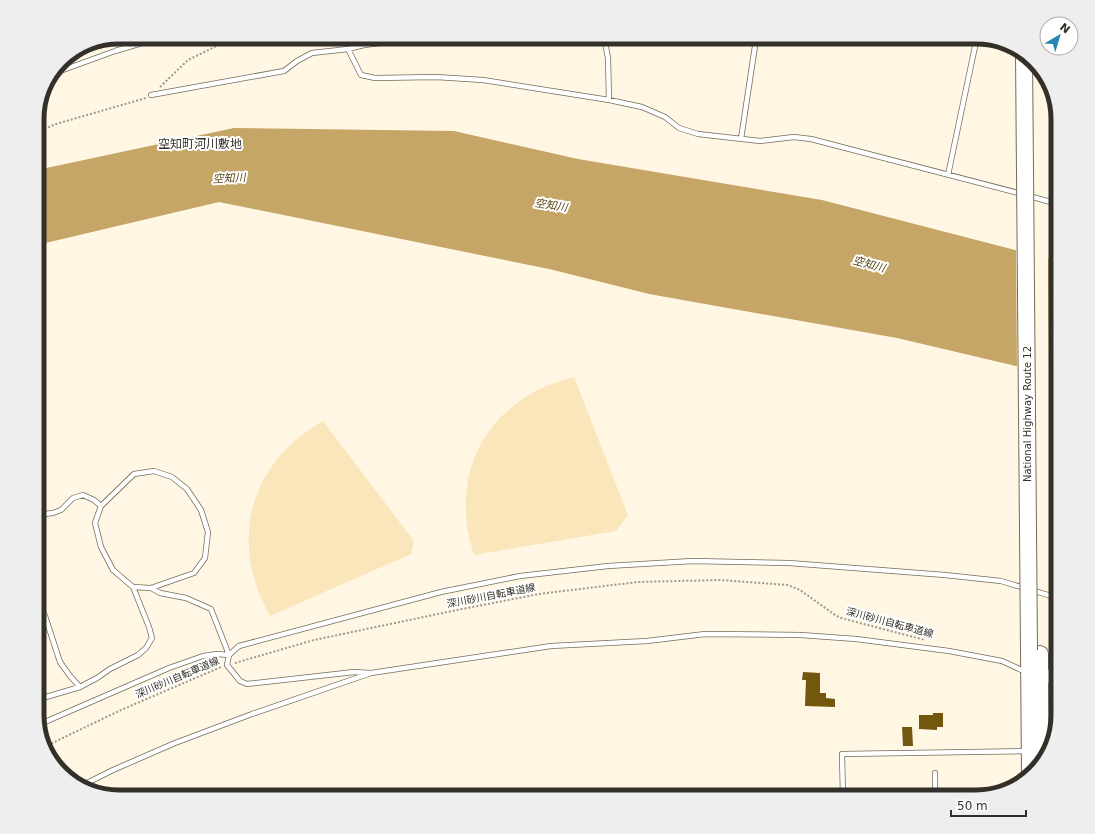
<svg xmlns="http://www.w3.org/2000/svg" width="1095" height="834" viewBox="0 0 1095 834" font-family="'DejaVu Sans','Noto Sans JP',sans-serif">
<rect width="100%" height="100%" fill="#fff6e4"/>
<path fill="#fbe6bb" d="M574,377l54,138 -12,16 -142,24c-27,-83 14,-157 100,-178z
M323,421l91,120 -3,13 -141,62c-42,-74 -21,-153 53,-195z"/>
<path fill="#c5a666" d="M234,128l220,3 124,28 244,41 236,61v115l-161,-38 -248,-44 -100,-25 -330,-67 -182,43v-75z"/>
<path fill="#fff6e4" d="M1016,249l32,8 1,119 -32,-8z"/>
<path fill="#73570f" d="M803,672l17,1v20h6v5l9,1v8l-30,-1 1,-26h-4z
M933,713h10v14h-6v3l-18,-1v-14h14z
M902,727h10l1,19h-10z"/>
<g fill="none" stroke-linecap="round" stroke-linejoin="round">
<defs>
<path id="lane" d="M604,37l4,21 1,42
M348,49l13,26 14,3 61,-1 47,3 126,20 33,7 23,10 14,11 19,6 62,7 34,-4 17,2 211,55
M52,74l63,-23 47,-14
M151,95l133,-24 13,-10 15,-8 36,-4 16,-4 66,-8
M741,139l14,-93 4,-9
M948,175l29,-138
M1029,196l29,8
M154,471l18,6 15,12 14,21 7,22 -3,26 -11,15 -43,15 -18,-1 -20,-17 -12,-23 -6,-24 6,-17 33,-32z
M37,512l7,2 9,-1 8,-3 12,-12 10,-3 11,5 7,6
M151,588l9,5 26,5 25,11 18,46
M37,599l8,17 15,46 10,14 10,11
M371,673l-17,-1 -107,12 -7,-3 -13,-16 2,-10 10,-9 202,-54 79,-16 88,-10 85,-5 96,2 156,12 56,6 57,17
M37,702l9,-5 34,-10 17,-9 13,-9 28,-14 8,-7 6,-10 -3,-11 -16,-40
M38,725l131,-57 34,-12 14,-2 12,1
M935,773v24
M83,785l30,-15 62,-27 77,-29 119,-41 180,-27 96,-5 58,-7 96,1 55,4 93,12 53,10 24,11
M843,797l-1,-43 186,-3"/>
<path id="secondary" d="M1031,674l27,4"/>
<path id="highway" d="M1029,650l1,124
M1040,654l1,110"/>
</defs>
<use href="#lane" stroke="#736c5c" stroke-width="6"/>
<use href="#secondary" stroke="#736c5c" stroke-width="15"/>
<use href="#highway" stroke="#736c5c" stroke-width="18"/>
<path stroke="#9e988b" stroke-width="2" stroke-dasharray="2 2" stroke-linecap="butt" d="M160,87l28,-27 47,-23
M37,132l19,-8 90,-26
M235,663l79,-23 143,-30 82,-16 99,-12 82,-2 68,5 12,5 35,25 6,3 84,22
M44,747l77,-37 100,-43"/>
<use href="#lane" stroke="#fff" stroke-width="4.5"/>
<use href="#secondary" stroke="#fff" stroke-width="13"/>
<use href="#highway" stroke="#fff" stroke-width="16"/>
<defs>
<path id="highway-bridge" d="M1024,53l5,597"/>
</defs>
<use href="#highway-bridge" stroke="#736c5c" stroke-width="18" stroke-linecap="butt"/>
<use href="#highway-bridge" stroke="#fff" stroke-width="16"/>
</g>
<g text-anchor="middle" stroke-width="4" stroke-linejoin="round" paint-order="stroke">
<g font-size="10" fill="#343029" stroke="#fff">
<text transform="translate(1027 414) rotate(-90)" y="4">National Highway Route 12</text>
<text transform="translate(491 595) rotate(-11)" y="4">深川砂川自転車道線</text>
<text transform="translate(890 622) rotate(15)" y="4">深川砂川自転車道線</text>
<text transform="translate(177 677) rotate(-23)" y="4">深川砂川自転車道線</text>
</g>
<g font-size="11" font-style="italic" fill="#58430f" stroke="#fff">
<text transform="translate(229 178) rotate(-3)" y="4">空知川</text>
<text transform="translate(551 205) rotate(9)" y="4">空知川</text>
<text transform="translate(869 264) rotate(15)" y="4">空知川</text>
</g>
<g font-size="12" fill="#343029" stroke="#fff">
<text x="200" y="148">空知町河川敷地</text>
</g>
</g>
<path d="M0 0H1095V834H0ZM119 44H976A75 75 0 0 1 1051 119V715A75 75 0 0 1 976 790H119A75 75 0 0 1 44 715V119A75 75 0 0 1 119 44Z" fill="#efeeee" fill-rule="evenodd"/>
<path fill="none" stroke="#343029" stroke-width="5" d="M119 44H976A75 75 0 0 1 1051 119V715A75 75 0 0 1 976 790H119A75 75 0 0 1 44 715V119A75 75 0 0 1 119 44Z"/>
<g transform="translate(1059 36) rotate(38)"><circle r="19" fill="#ffffff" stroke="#aeaca9"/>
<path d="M0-3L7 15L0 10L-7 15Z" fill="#2884b1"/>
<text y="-6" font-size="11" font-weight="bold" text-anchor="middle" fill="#343029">N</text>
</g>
<path d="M951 810v6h75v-6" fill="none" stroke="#343029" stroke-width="2"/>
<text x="957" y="810" font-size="12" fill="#343029" stroke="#ffffff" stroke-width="3" paint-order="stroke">50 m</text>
</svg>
